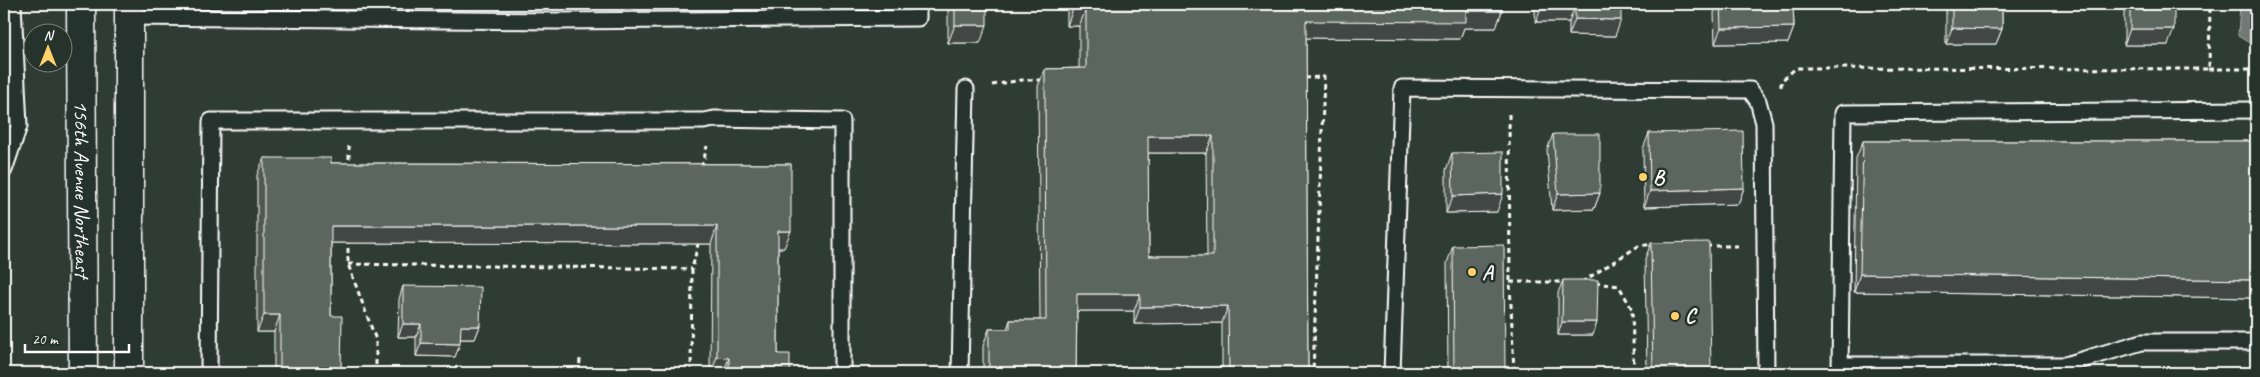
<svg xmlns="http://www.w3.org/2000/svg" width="2260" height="377" viewBox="0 0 2260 377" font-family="Caveat,sans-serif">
<rect width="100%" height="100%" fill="#2f3b35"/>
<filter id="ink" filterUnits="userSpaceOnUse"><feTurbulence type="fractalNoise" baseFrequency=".02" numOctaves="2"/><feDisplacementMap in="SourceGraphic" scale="10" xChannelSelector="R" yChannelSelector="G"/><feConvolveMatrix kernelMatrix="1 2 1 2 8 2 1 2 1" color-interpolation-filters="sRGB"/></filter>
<g filter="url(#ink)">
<path fill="#707975" stroke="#a9afac" d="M2240,4h16v43l-18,-11z"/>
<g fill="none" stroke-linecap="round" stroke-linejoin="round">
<defs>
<path id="lane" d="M129,17l427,4 362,-3v-14
M4,170l15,-44 -6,-122
M1840,365h225l77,-23h114
M209,373l2,-252h493l10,-2 128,2v252
M960,373l6,-284
M1392,373l10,-285 348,2 8,11 6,22 2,250
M1840,373l3,-260 413,-3"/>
<g id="secondary">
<path id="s1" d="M81,4l2,369"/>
<path d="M129,373v-369"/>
</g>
</defs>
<use href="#lane" stroke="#fff" stroke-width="19"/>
<use href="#secondary" stroke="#fff" stroke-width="31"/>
<path stroke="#fff" stroke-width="3" stroke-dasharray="5 4" stroke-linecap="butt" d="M2209,69h47
M1304,78l20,-1 -11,296
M992,85l30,-5h20
M1781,87v-6l15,-13 413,1 1,-65
M1509,114l1,168 4,91
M702,167l5,-21
M349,168v-22
M348,239v25l28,76v33
M1706,246h34
M348,264l344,5
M1510,282h56
M1582,282l58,-37h13
M1595,283l24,3 13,23 2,64
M579,373l1,-14
M691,373l1,-104 7,-29"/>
<use href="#lane" stroke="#26332d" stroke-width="15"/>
<use href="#secondary" stroke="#26332d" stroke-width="28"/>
</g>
<path fill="#4e5853" stroke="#fff" fill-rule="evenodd" d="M948,4h39l-7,39h-32z
M1067,4h435v7l-6,17h-32l-4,11 -154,-1 2,335h-86v-50l-88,1v-13h-57l-1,62h-93v-27l6,-17h18l3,-9h30l-2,-234 7,-17 34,-1v-42h-12zM1148,153h58l1,103h-58z
M1534,4h87l-6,32 -46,-1v-13h-33z
M1718,4h75l1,23 -6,16 -73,1 -1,-31z
M1946,4h56v25l-6,15h-50z
M2124,4h50l-6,41h-44z
M1649,133l95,55 -6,16 -94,3 -1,-58z
M1553,134l47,59 -6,16 -42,1 -5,-60z
M1863,141h393v157l-402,-6 2,-134z
M1452,153l45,59 -51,1v-43z
M264,158l67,5 460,1 -7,84h-6v106l12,19h-80l1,-129 -380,-1v73l10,57h-67v-41h-17v-157z
M1651,243l60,130h-64l-2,-114z
M1453,246l52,127h-57l-1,-110z
M1563,280l34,42 -4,13h-35v-42z
M403,286l77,40 -5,13h-15l-5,18 -39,-1v-19h-18l1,-38z"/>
<path fill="#404744" stroke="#fff" d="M1542,6h33l-6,16h-33z
M1073,9h13l-7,17h-12z
M1466,11h36l-6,17h-32l-4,11 -160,-1 6,-17z
M1575,19l46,1 -6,16 -46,-1z
M955,25h32l-7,18h-32z
M1794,27l-6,16 -73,1 6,-16z
M1952,28l50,1 -6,15h-50z
M2130,29h44l-6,16h-44z
M1148,136h65l-7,17h-64z
M1744,188l-6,16 -94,3 6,-16z
M1600,193l-6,16 -42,1 6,-16z
M1503,194l-6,18 -51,1 7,-17z
M331,226h386l-6,18 -387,-1z
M778,231h13l-7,17h-12z
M1860,274l396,6v18l-402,-6z
M1077,294h63l-6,17h-63z
M1228,306l-6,17 -88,1 6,-17z
M264,315h16l-6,17h-17z
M1562,322h35l-4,13h-35z
M403,324h18l-5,13h-18z
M461,326h19l-5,13h-19z
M421,343l39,1 -5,13 -39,-1z
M717,357l12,1 -6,15h-12z"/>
<path fill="#5b6661" stroke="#fff" fill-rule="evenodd" d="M955,4h32v21h-32z
M1073,4h429v7h-36v11l-160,-1 2,352h-79l-1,-67 -88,1v-13h-63l-1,79h-87v-44h21v-9h36l-1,-251 41,-1v-59h-13zM1148,136h65v120h-64z
M1542,4h79v16l-46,-1v-13h-33z
M1720,4h73l1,23 -73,1z
M1952,4h50v25l-50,-1z
M2130,4h44v25h-44z
M1743,131l1,57 -94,3 -1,-58z
M1553,134h47v59l-42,1z
M1863,141h393v139l-396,-6z
M1503,152v42l-50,2 -1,-43z
M264,158h67v5l460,1v67h-13v123h12v19h-61v-15l-12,-1v-131h-386v90h11l-1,57h-61v-58h-16z
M1709,242l2,131h-58l-2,-130z
M1504,245l1,128h-51l-1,-127z
M1563,280h35l-1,42h-35z
M403,286l78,1 -1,39h-19l-1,18 -39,-1v-19h-18z"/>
</g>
<g fill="#ffd166" stroke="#26332d" stroke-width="2">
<circle cx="1643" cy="177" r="5"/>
<circle cx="1472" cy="272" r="5"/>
<circle cx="1675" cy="316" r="5"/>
</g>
<g text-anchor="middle" stroke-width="5" stroke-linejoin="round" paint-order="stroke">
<g font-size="21" font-weight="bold" fill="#fff" stroke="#26332d" text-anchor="start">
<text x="1653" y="184">B</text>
<text x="1482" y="279">A</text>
<text x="1685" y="323">C</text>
</g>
<g font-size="21" fill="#fff" stroke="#26332d">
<text dy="7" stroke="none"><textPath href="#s1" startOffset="185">156th Avenue Northeast</textPath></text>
</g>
</g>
<rect width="2260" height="377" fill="none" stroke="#26332d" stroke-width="20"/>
<rect x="10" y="10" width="2240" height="357" fill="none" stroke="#fff" stroke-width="2" filter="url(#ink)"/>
<g transform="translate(48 48)"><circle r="24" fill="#26332d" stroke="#7d8581"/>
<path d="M0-4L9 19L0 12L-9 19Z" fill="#ffd166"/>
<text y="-8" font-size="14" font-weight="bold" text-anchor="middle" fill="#ffffff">N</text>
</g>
<path d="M25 344v8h104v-8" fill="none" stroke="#ffffff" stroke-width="2.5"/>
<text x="32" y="344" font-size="15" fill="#ffffff" stroke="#26332d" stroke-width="4" paint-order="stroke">20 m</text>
</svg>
